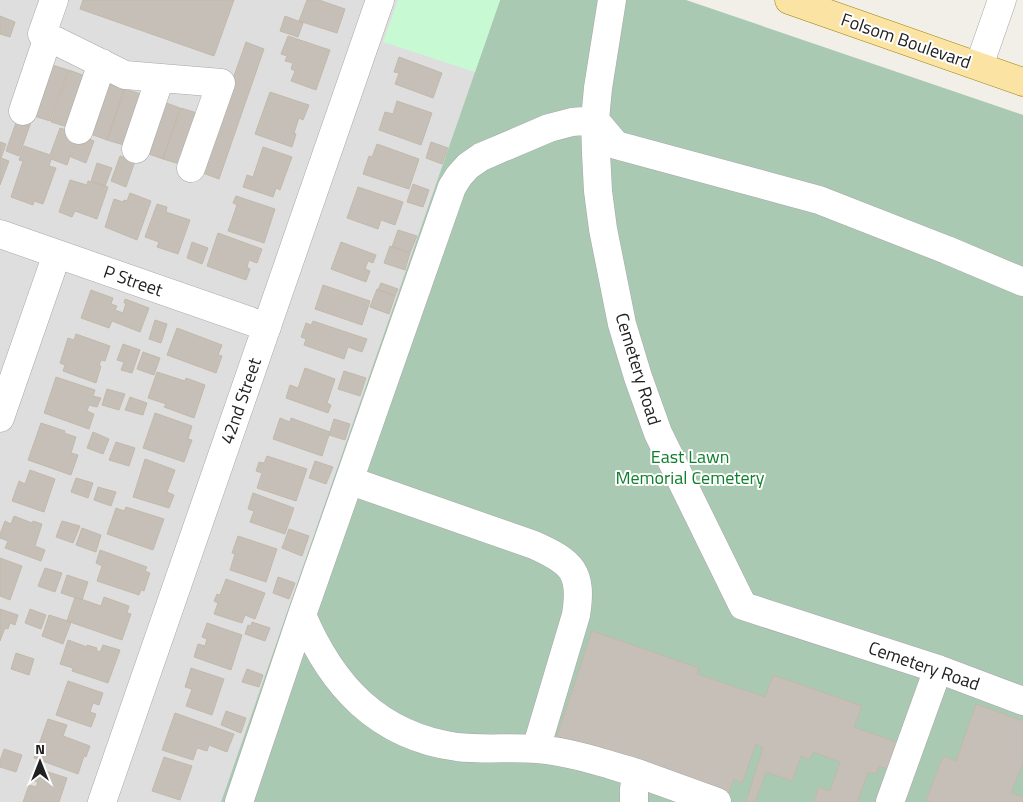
<svg xmlns="http://www.w3.org/2000/svg" width="1023" height="802" viewBox="0 0 1023 802" font-family="'Titillium Web',sans-serif">
<rect width="100%" height="100%" fill="#f1efe8"/>
<path fill="#dfdede" d="M0,0h500l-279,802h-221z"/>
<path fill="#a9c9b3" d="M500,0h186l337,115v687h-802z"/>
<path fill="#c7f9d3" d="M398,0h102l-25,72 -92,-30z"/>
<path fill="#c6bfb7" stroke="#c2b9aa" d="M83,0h151l-20,56 -134,-47z
M307,0h12l26,9 -8,24 -38,-12z
M0,16l15,6 -5,15 -10,-3z
M285,16l18,7 -5,14 -18,-6z
M288,36l42,14 -14,40 -25,-9 4,-10 -4,-2 2,-6 -8,-2 2,-5 -6,-2z
M246,42l18,7 -45,130 -19,-7z
M399,57l43,16 -9,25 -38,-14 4,-11 -5,-1z
M49,64l19,6 -18,51 -19,-6z
M69,70l19,7 -17,51 -20,-6z
M105,82l19,7 -17,51 -19,-7z
M125,89l19,6 -17,51 -20,-6z
M270,92l39,13 -6,15 -4,-2 -5,15 2,1 -4,13 -37,-13z
M161,101l19,7 -17,51 -20,-7z
M397,101l35,12 -11,32 -42,-15 6,-18 8,2z
M181,108l19,6 -17,51 -20,-6z
M18,117l13,5 -12,34 -13,-5z
M60,128l18,6 -11,31 -16,-6 -2,7 7,2 -13,36 -9,-3 -1,4 -22,-8 12,-36 -4,-1 5,-14 26,9z
M79,135l15,6 -8,22 -15,-6z
M0,142l6,2 -5,14 8,3 -9,24z
M431,142l17,6 -6,16 -16,-6z
M377,144l42,15 -10,30 -46,-15 6,-18 3,1z
M263,147l29,10 -12,33 -4,-2 -3,9 -30,-10 4,-12 6,2z
M120,156l15,5 -9,26 -15,-6z
M97,163l15,5 -7,18 -14,-5z
M70,180l17,5 1,-4 20,6 -11,32 -22,-8 -3,6 -13,-5z
M413,184l16,6 -6,17 -16,-5z
M358,187l45,15 -8,23 -14,-5 -3,9 -31,-11z
M130,193l21,8 -14,39 -32,-13 9,-28 9,3 1,-2 3,1z
M236,196l39,13 -11,34 -36,-12 9,-26 -4,-2z
M157,204l10,3 -1,5 24,8 -12,34 -21,-7 2,-5 -14,-5z
M398,230l19,6 -7,17 -18,-6z
M218,233l44,16 -5,14 -8,-3 -2,7 3,2 -4,11 -39,-14z
M192,242l16,6 -6,16 -15,-6z
M341,242l35,13 -3,8 -5,-2 -3,8 5,2 -4,11 -35,-13z
M390,246l20,7 -5,17 -21,-7z
M381,283l17,6 -3,7 -17,-6z
M323,285l47,16 -8,24 -47,-16z
M377,289l18,7 -6,18 -19,-7z
M91,290l22,8 -2,6 6,2 -2,4 8,3 3,-10h-2l1,-4 24,9 -9,24 -28,-11 -3,7 -28,-10z
M155,320l12,4 -6,19 -12,-4z
M313,321l54,18 -5,13 -14,-5 -4,12 -40,-14 2,-6 -5,-2 5,-14 5,2z
M177,328l45,17 -4,10 4,1 -6,17 -49,-18z
M76,334l34,12 -5,15 -4,-1 -2,6h2l-5,17 -33,-12 2,-6 -5,-2 8,-25 6,2z
M123,344l17,6 -8,23 -11,-3 3,-8 -7,-2z
M143,352l17,6 -6,17 -17,-6z
M305,368l30,11 -8,24 4,2 -3,8 -42,-15 4,-13 8,3z
M344,371l22,7 -6,18 -22,-7z
M157,372l28,9 1,-3 19,7 -11,33 -30,-11 2,-3 -18,-6z
M56,377l39,13 -2,6 8,2 -4,9 -8,-2 -2,6 7,3 -5,15 -45,-16z
M107,389l18,5 -6,16 -17,-5z
M130,397l17,6 -4,12 -18,-5z
M155,413l37,13 -4,13 4,1 -8,22 -41,-14z
M280,418l10,4 1,-4 39,14 -8,24 -49,-17z
M334,419l16,5 -5,16 -16,-5z
M41,423l24,8 -1,2 12,4 -5,16 7,2 -7,20 -43,-15z
M93,432l16,7 -6,15 -16,-6z
M116,442l19,6 -6,18 -20,-6z
M267,456l40,13 -11,32 -39,-13 5,-15 -6,-2 3,-9 5,1z
M145,459l30,11 -8,22 7,3 -5,13 -36,-11z
M315,461l18,6 -7,17 -17,-6z
M30,470l25,9 -11,33 -32,-11 7,-20 6,3z
M76,478l17,5 -5,15 -17,-6z
M98,487l18,5 -5,14 -17,-6z
M253,493l41,15 -9,26 -35,-12 4,-11 -6,-2z
M126,507l38,12 -11,31 -46,-16 9,-26 8,3z
M14,516l18,7 1,-2 9,3 -7,22 10,4 -4,11 -36,-13 3,-7 -8,-3v-4l5,-13 6,3z
M62,521l18,5 -7,17 -17,-6z
M82,528l19,7 -5,17 -20,-7z
M289,529l20,7 -7,20 -20,-8z
M238,536l39,13 -11,33 -36,-12 5,-16 -3,-1z
M100,550l47,17 -2,4 5,2 -6,18 -3,-1 -2,5 -42,-14 5,-15 -6,-3z
M0,558l22,8 -12,34 -10,-4z
M45,568l17,5 -7,19 -17,-6z
M67,575l21,7 -6,18 -21,-7z
M278,577l17,6 -6,16 -16,-6z
M226,579l39,14 -10,26 -10,-4 -3,8 -28,-9 4,-11 -4,-2 3,-7 3,1z
M75,597l26,9 3,-9 25,9 -2,7 4,1 -9,26 -55,-19z
M0,609l18,6 -3,10 -5,-2 -2,6 -3,-1 -5,13z
M30,609l16,6 -5,14 -16,-6z
M49,615l22,7 -8,22 -21,-8z
M252,622l18,6 -5,13 -20,-7 3,-9 3,1z
M207,623l35,12 -11,35 -37,-13 4,-13 7,2 2,-7 -5,-2z
M592,631l107,37 -2,6 68,23 8,-22 89,31 -8,21 45,16 -8,27 -12,-4 -3,8 -8,-2 -10,29 2,1h-46l5,-15 11,4 10,-29 -27,-10 -3,8 -9,-4 -9,25 -26,-9 -11,30h-9l17,-54 -7,-4 -14,39 -8,-4 -6,16 -171,-59z
M68,640l19,7v-2l10,3 -1,2 4,2 3,-7 17,5 -12,33 -36,-12 1,-3 -13,-4z
M16,653l18,6 -5,16 -18,-6z
M191,668l33,11 -12,36 -26,-9 6,-17 -7,-2z
M247,669l16,6 -4,12 -17,-5z
M68,681l35,12 -4,12 -6,-2 -3,9 6,2 -5,13 -35,-12z
M976,704l47,17v42l-12,30 12,4v5h-92l-5,-2 17,-44 13,5z
M226,711l20,7 -5,15 -20,-8z
M175,713l59,21 -7,18 -18,-7 -2,6 -10,-3 -4,12 -31,-10z
M48,719l19,6 -4,11 27,10 -4,11 -2,-1 -6,18 -44,-16z
M4,749l18,6 -6,17 -16,-5v-6z
M164,757l28,9 -12,34 -28,-9z
M36,768l31,10 -8,24h-36l6,-17 7,2 2,-5 -6,-2z"/>
<g fill="none" stroke-linecap="round" stroke-linejoin="round">
<defs>
<path id="minor" d="M54,0l-12,34 83,41 96,8 -30,85
M612,0l-14,88 -3,32 1,33 2,38 5,38 19,95 16,53 20,56 85,173 195,63 85,32
M979,66l23,-66
M23,111l25,-74
M79,130l23,-67
M136,149l24,-71
M0,234l267,93
M0,418l57,-164
M351,481l183,64c38,17 49,27 42,70l-40,134
M302,615c30,71 76,121 155,132 27,3 53,0 80,2 34,3 67,14 100,24l-3,16v13
M637,773l80,29
M102,802l278,-802
M239,802l63,-187 150,-428 7,-11 9,-10 13,-9 68,-29 23,-6 23,-2 21,25 203,55 128,50 76,32
M890,802l48,-133"/>
<path id="major" d="M789,0l234,82"/>
</defs>
<use href="#minor" stroke="#a8a8a8" stroke-width="29"/>
<use href="#major" stroke="#9b8103" stroke-width="29"/>
<use href="#minor" stroke="#fff" stroke-width="28"/>
<use href="#major" stroke="#fae3a3" stroke-width="28"/>
</g>
<g text-anchor="middle" stroke-width="4" stroke-linejoin="round" paint-order="stroke">
<g font-size="18" fill="#212121" stroke="#fff">
<text transform="translate(906 41) rotate(19)" y="6">Folsom Boulevard</text>
<text transform="translate(133 281) rotate(19)" y="6">P Street</text>
<text transform="translate(638 369) rotate(73)" y="6">Cemetery Road</text>
<text transform="translate(241 401) rotate(-71)" y="6">42nd Street</text>
<text transform="translate(924 666) rotate(19)" y="6">Cemetery Road</text>
</g>
<g font-size="18" fill="#0e7f2a" stroke="#fff">
<text x="690" y="463">East Lawn<tspan x="690" dy="21">Memorial Cemetery</tspan></text>
</g>
</g>
<g transform="translate(40 762)" stroke="#ffffff" stroke-width="4" paint-order="stroke">
<path d="M0-4L9 19L0 12L-9 19Z" fill="#212121"/>
<text y="-8" font-size="14" font-weight="bold" text-anchor="middle" fill="#212121">N</text>
</g>
</svg>
